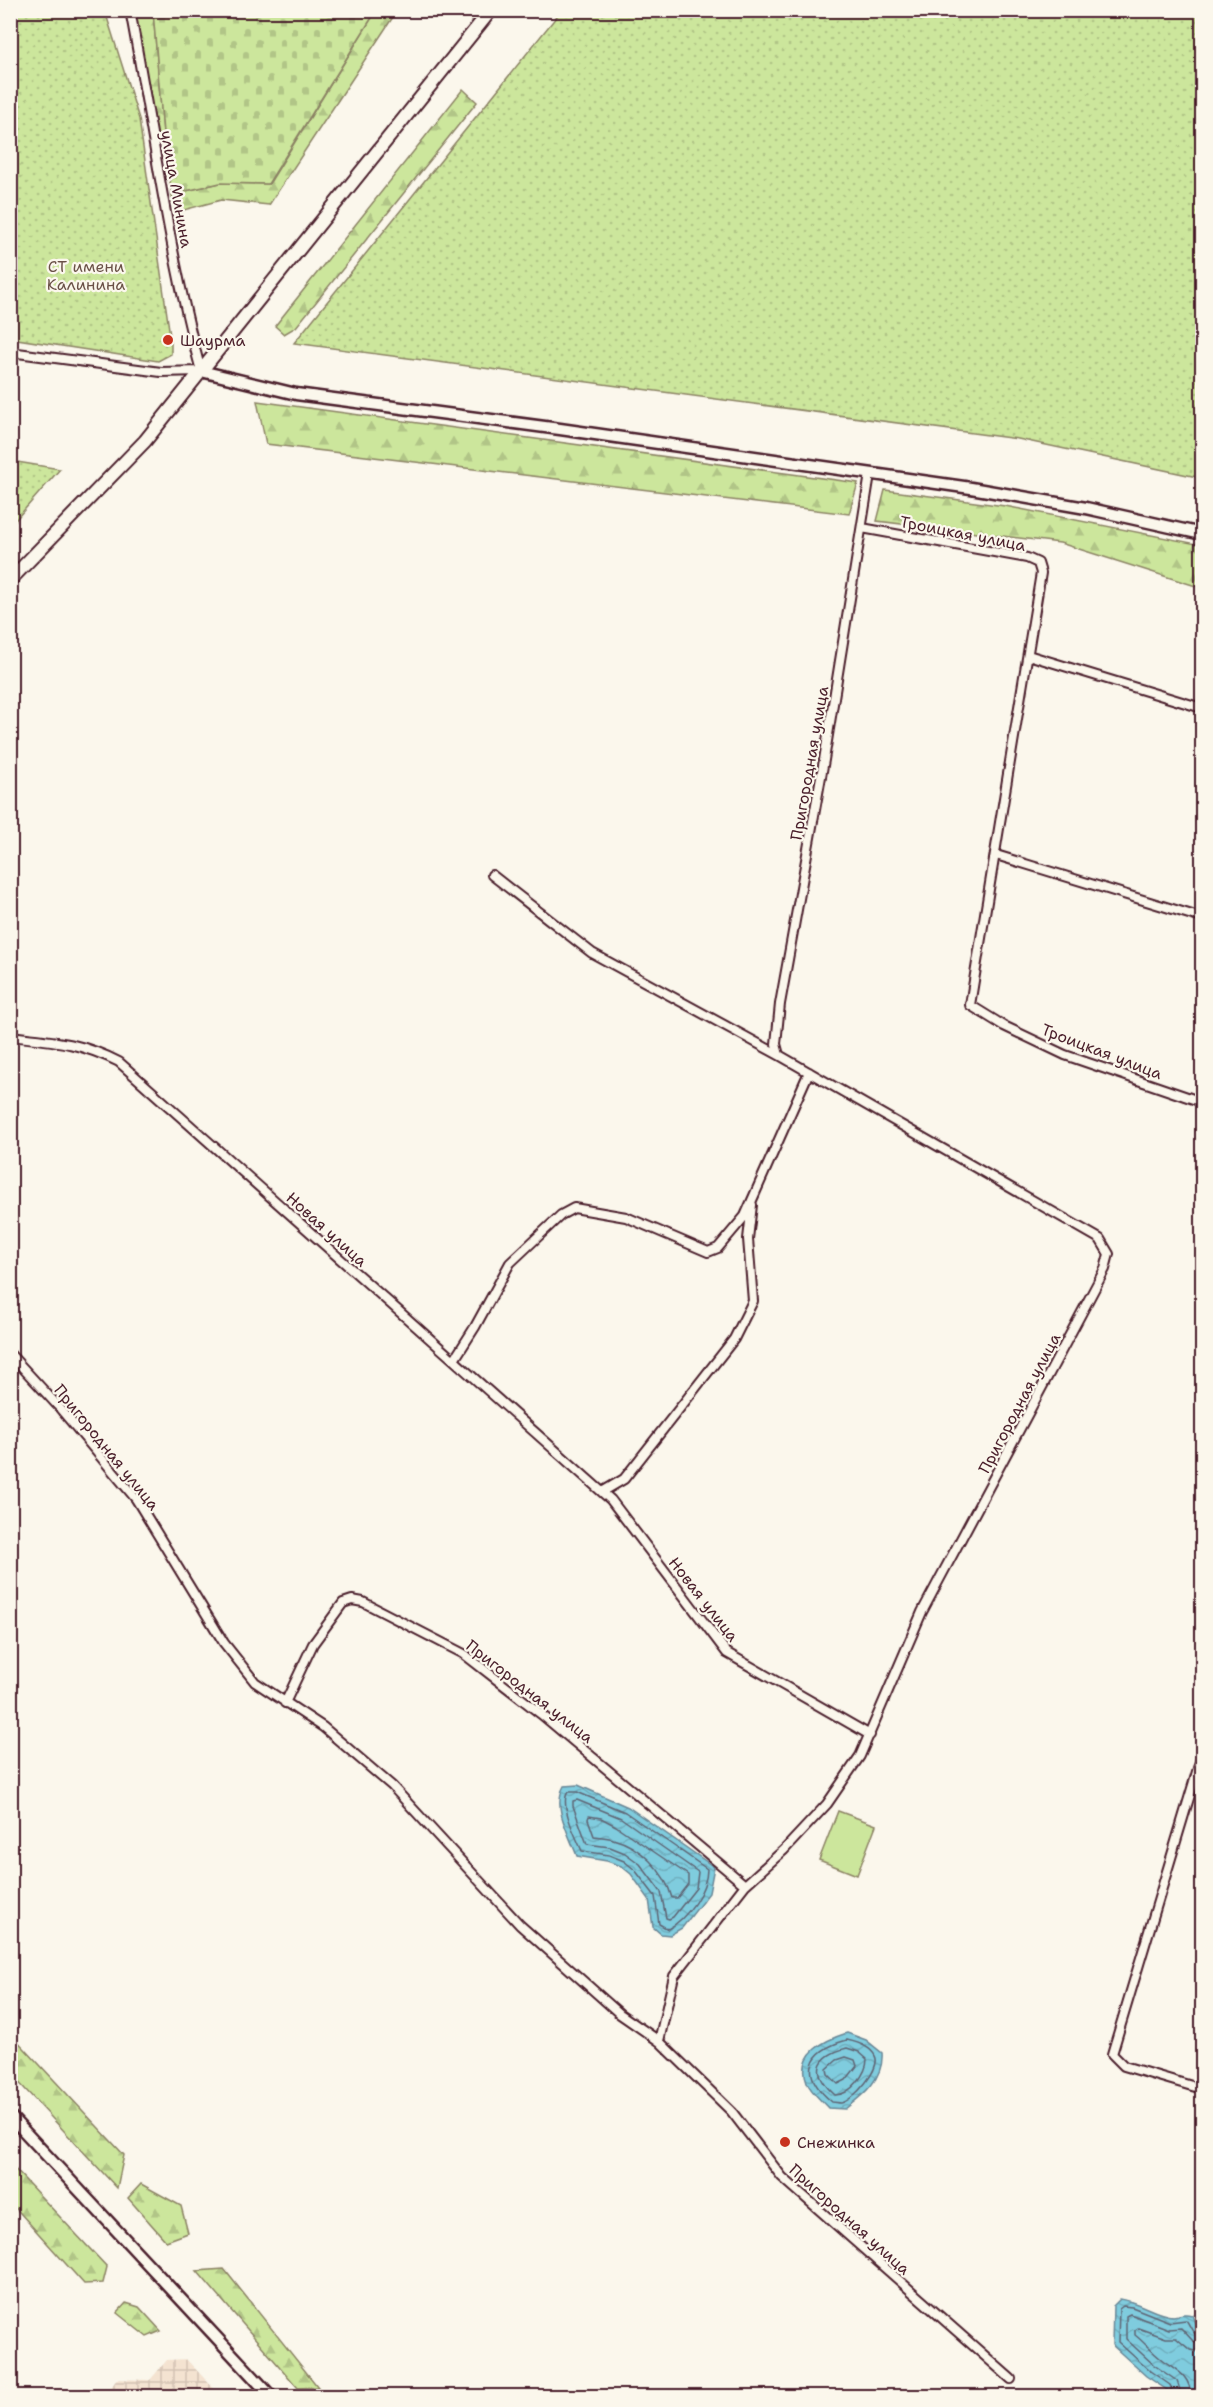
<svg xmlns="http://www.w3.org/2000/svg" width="1213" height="2407" viewBox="0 0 1213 2407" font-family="'Shantell Sans',sans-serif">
<defs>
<pattern id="industrial-grid" width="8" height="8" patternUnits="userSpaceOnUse" patternTransform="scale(1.5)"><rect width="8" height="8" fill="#f4e3d1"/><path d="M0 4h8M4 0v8" fill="none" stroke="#d3c2b4"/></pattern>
<pattern id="forest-firs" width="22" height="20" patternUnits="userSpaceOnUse" patternTransform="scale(1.5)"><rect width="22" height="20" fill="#cce69c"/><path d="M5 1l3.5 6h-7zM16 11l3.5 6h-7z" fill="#b1c587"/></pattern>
<pattern id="cemetery-stones" width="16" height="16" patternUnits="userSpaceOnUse" patternTransform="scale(1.5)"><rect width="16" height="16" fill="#cce69c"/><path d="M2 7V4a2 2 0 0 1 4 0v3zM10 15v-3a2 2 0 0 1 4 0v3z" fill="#b1c587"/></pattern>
<pattern id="garden-dots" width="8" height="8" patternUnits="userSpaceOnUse" patternTransform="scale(1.5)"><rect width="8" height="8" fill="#cce69c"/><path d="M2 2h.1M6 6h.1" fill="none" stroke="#b1c587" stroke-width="1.8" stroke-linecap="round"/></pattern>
<pattern id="water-waves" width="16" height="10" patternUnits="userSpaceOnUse" patternTransform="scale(1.5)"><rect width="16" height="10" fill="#7fccde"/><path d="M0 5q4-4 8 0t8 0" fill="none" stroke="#6fafbf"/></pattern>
</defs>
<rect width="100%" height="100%" fill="#fbf7ec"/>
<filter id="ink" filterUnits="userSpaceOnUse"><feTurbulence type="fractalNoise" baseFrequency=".0167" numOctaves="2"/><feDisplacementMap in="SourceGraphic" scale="12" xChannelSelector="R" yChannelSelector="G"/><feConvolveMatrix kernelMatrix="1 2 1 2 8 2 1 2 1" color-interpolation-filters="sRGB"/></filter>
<g filter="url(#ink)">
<path fill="url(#industrial-grid)" d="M186,2359l35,37h-116l12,-17 33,1 17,-20z"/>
<path fill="url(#forest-firs)" stroke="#8b8264" stroke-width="1.5" d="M130,11h23l10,122 -6,8z
M376,11h21l-128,194 -48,-5 -41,11 -7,-8 13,-12 34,-8 49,1z
M463,89l14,13 -181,225 -12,7 -9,-8z
M257,401l601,82 -9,31 -583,-70z
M885,490l120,16 197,39v43l-142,-45 -183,-22z
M11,2034l113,121 -7,33 -106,-114z
M11,2165l96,102 -4,16 -19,1 -73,-81z
M141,2184l40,22 7,27 -22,8 -38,-43z
M224,2269l94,118 -20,1 -101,-117z
M126,2303l13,4 22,24 -14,6 -30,-24z"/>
<path fill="url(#cemetery-stones)" stroke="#8b8264" stroke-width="1.5" d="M153,11v-1l223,1 -108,173 -48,-1 -34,8 -13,12 -10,-70z"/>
<path fill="url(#garden-dots)" stroke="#8b8264" stroke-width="1.5" d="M10,11h95l34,108 32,224v11l-13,7 -147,-23z
M561,11h641v467l-184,-39 -724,-96z
M11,461l49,8 -49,56h-1z"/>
<path fill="#cce69c" stroke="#8b8264" stroke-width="1.5" d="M838,1811l38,14 -19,50 -38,-15z"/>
<path fill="url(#water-waves)" stroke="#6a8796" stroke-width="1.5" d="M578,1785l50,22 86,60 -5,26 -27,35 -12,7 -9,-1 -8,-7 -4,-28 -18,-25 -10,-8 -14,-5 -30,-5c-8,-22 -25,-49 -13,-70z
M847,2033l19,7 16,13c2,26 -19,42 -37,56l-17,-1c-7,-8 -18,-17 -21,-26 -11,-29 18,-42 40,-49z
M1120,2299c18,2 37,17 53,17 9,-1 9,-4 19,-1l4,11 6,6v64h-33l-2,-6 -21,-14 -34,-31 1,-39z"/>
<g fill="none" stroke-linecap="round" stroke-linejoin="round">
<path stroke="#5f6473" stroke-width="1.5" d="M568,1792h9l48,20 82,57c0,22 -20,49 -39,60l-9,-5 -4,-28 -20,-26 -11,-9 -15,-6 -27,-4c-6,-14 -23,-47 -14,-59z
M577,1800l44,18 77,54 -2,16 -23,29 -4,2 -3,-1 -5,-26 -21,-28 -15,-11 -15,-6 -23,-3 -14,-38v-5z
M589,1816l12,2 15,8 72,49v9l-11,14h-5c-7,-27 -32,-52 -59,-59 -7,-2 -13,-2 -19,-3l-6,-17z
M847,2040c9,2 24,7 28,16 7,12 -22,45 -34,47 -3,0 -6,-1 -9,-1 -33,-28 -25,-51 15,-62z
M847,2048l12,4 8,7c0,14 -16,36 -32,36 -25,-22 -19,-39 12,-47z
M846,2057l9,3 2,6 -11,14 -8,4 -10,-10 -1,-5 10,-9z
M1174,2396l-4,-11 -20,-14 -32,-29 1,-33 4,-3 9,1 38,15 16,-2c5,6 6,16 16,16
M1182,2396l-5,-15 -23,-16 -28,-26v-23l4,-2 39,15 12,-1 12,13 9,3
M1191,2396c-1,-22 -16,-26 -31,-38 -9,-7 -16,-16 -25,-23v-5l3,-2 28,10h10l14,12 12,3"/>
<defs>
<path id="street" d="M10,352l151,20 40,-1c-32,-117 -48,-241 -71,-361
M862,528l165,30 11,5 3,10 -71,432 34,21 61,29 137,47
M1028,655l174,53
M996,855l206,63
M492,875l100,78 187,102 321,184 9,15 -4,15 -183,343 -62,144 -33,48 -43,46 -39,35 -71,91 -15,65
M10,1036c44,5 69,6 109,26l492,438 116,153 143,82
M779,1055l-3,-11 4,-40 44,-244 46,-286
M10,1354l48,52 78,93 88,144 31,39 68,45 69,59 128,139 100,89 39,27 73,71 50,65 229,202
M454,1360l21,-33 35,-64 51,-48 13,-7 52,9 82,35 10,-4 27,-32 64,-144
M602,1492l22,-13 110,-140 19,-38 -5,-62 4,-34
M285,1703l28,-59 30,-41 9,-3 11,2 101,52 77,60 204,171
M1202,1755l-90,299 12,12 78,23"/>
<path id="secondary" d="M201,371l95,23 264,35 411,59 115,20 116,26
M10,2116l261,280"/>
<path id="primary" d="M10,580l135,-139 346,-431"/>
</defs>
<use href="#street" stroke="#4a1f2b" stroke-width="12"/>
<use href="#secondary" stroke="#4a1f2b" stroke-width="15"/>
<use href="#primary" stroke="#4a1f2b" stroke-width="16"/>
<use href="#street" stroke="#fbf7ec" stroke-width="8"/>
<use href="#secondary" stroke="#fbf7ec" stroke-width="10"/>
<use href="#primary" stroke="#fbf7ec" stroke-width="12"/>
</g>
</g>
<g fill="#c8321e" stroke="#fbf7ec" stroke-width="2">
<circle cx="168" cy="340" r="6"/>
<circle cx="785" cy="2142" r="6"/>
</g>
<g text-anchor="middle" stroke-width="4.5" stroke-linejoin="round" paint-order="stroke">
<g font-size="16" fill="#4a1f2b" stroke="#fbf7ec">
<text transform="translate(177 189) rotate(80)" y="6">улица Минина</text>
<text transform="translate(963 533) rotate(11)" y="6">Троицкая улица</text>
<text transform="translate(809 763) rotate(-80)" y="6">Пригородная улица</text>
<text transform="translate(1102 1051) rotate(21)" y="6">Троицкая улица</text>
<text transform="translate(327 1229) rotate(42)" y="6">Новая улица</text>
<text transform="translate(1019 1403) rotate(-62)" y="6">Пригородная улица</text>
<text transform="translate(107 1447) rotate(51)" y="6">Пригородная улица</text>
<text transform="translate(704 1599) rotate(52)" y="6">Новая улица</text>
<text transform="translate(530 1691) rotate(38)" y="6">Пригородная улица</text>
<text transform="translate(850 2219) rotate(42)" y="6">Пригородная улица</text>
</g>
<g font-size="16" fill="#6a5147" stroke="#fbf7ec">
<text x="86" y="272">СТ имени<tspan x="86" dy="18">Калинина</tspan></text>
</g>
<g font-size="16" fill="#4a1f2b" stroke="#fbf7ec" text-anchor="start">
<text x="180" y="346">Шаурма</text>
<text x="797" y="2148">Снежинка</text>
</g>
</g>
<rect width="1213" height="2407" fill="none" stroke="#fbf7ec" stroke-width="36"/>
<rect x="18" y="18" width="1177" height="2371" fill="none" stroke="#4a1f2b" stroke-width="2" filter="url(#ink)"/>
</svg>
